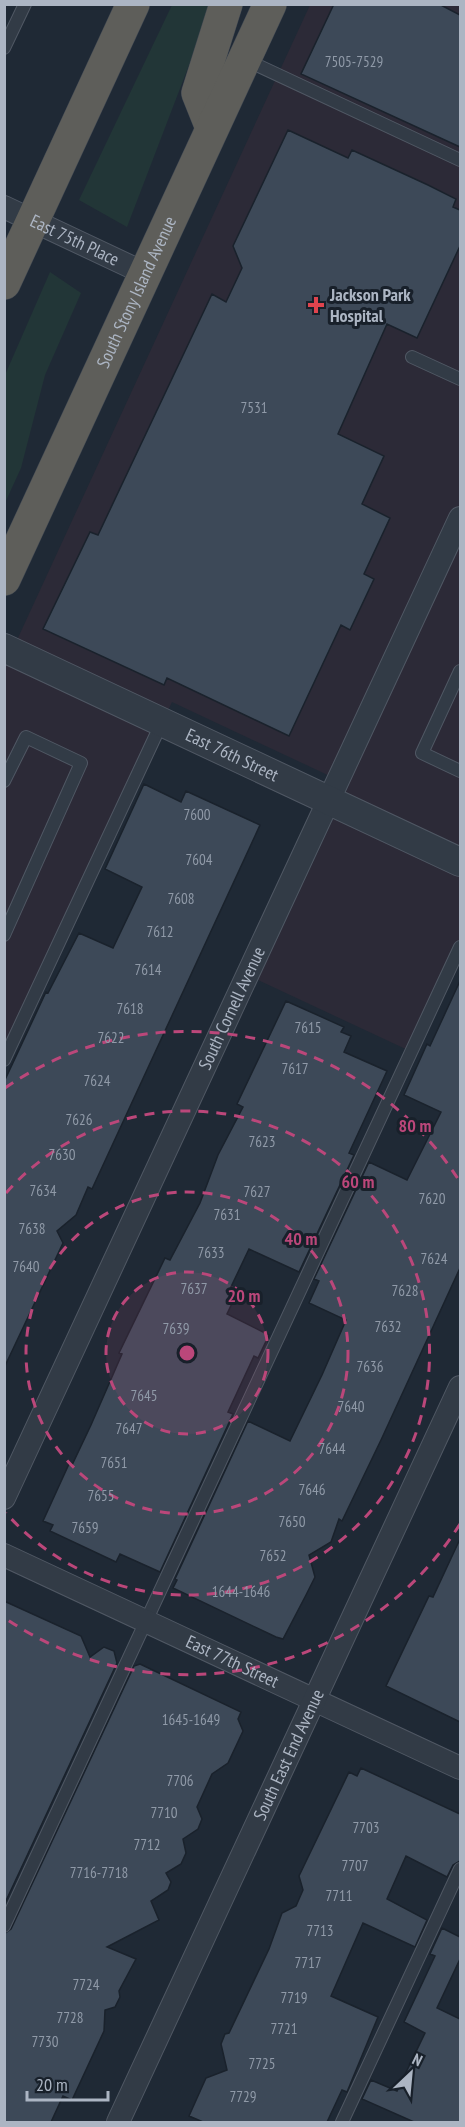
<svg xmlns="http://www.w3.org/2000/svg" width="465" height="2127" viewBox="0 0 465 2127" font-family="'PT Sans Narrow',sans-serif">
<rect width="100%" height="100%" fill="#1f2935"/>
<path fill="#2c2a37" d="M310,5h150v942l-48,105 -154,-72 91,-195 -177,-83 -167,358v-394z"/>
<path fill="#223637" d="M172,5h40l-85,222 -48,-27z
M50,272l31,21 -36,82 -24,93 -16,35v-128z"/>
<path fill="#3d4958" stroke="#1a222c" stroke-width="1.5" d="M334,4h105l21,11v132l-159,-73z
M288,130l60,28 4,-8 76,35 28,14 -3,8 7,3v36l-43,92 -30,-14 -49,110 46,22 -22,48 28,14 -26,56 10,5 -24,51 -9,-5 -52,111 -122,-58 -3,7 -121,-56 47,-97 8,3 114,-241 14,8 16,-34 -9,-22z
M144,784l37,18 5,-11 74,34 -168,364 -4,-2 -12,28 -19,16 6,12 -59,125v-286l42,-90 2,1 31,-60 34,15 29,-61 -37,-18z
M460,981v287l-79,172 -39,81 -3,-2 -8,23 -22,13 6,22 -9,18 -23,44 -7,-2 -103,-49 4,-8 -2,-1 73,-158 42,20 32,-66 24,-55 -37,-17 10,-22 -5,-2 55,-117 38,18 34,-68 -37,-17 23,-51 3,2z
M286,1001l58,26 -3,5 10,4 -7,16 43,19 -38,82 5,2 -55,117 -50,-23 -19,40 7,4 -10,21 42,21 -11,23 -4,-2 -26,56 5,2 -73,158 -40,-18 -4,8 -66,-31 3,-6 -10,-4 26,-57 3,1 19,-40 31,-71 -3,-1 46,-95 5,2 30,-57 18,-48 25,-48 -6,-3z
M460,1539v183l-74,-36 43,-90 4,1z
M4,1601l77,35 9,21 14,-10 10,4 3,12 -113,242z
M140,1664l101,48 -3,7 5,12 -15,32 -16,11 -15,33 5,12 -4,10 -15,10 3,14 -5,11 -15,9 5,9 -3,8 -17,11 8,19 -52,27 29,12 -17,32 1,6 -5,10 -10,3 -1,21 -32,69 -9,-4 -12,26h-47v-188l7,-5 123,-263z
M361,1768l99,46v47l-7,4 -6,12 -41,-21 -19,43 40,21 -12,27 -52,-24 -32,73 47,21 -31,75 -5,-2 -15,32h-124l-14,-6 17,-38 21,-8 -6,-26 4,-10 4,-1 40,-84 13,-36 14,-7 7,-16 -4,-14 50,-104 8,4z
M442,1928l18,9v22l-23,49 23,11v103h-46l-52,-23 9,-19 26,11 28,-58 -21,-11 31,-66 -5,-2z"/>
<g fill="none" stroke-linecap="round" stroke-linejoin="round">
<defs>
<path id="service" d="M4,48l21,-44
M246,60l214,100
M412,357l48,22
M460,671l-38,82 38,18
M4,781l22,-44 55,26 -77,172
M4,1060l158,-338
M4,1926l456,-979
M342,2122l118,-253"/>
<g id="minor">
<path id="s1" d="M4,207l140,66"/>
<path id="s2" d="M4,1498l456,-980"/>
<path id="s3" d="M4,1555l456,213"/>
<path id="s4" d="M118,2122l342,-735"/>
</g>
<g id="tertiary">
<path id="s5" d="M4,648l456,214"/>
</g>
<g id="trunk">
<path d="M212,128l-14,-35 28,-89"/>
<path d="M4,283l129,-279"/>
<path id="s6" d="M4,579l266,-575"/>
</g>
</defs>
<use href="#service" stroke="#505864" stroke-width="14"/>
<use href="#minor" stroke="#505864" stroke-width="24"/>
<use href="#tertiary" stroke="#505864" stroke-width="30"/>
<use href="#trunk" stroke="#3d4550" stroke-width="34"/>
<use href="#service" stroke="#323b46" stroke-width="12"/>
<use href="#minor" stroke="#323b46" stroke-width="22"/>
<use href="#tertiary" stroke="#323b46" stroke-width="28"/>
<use href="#trunk" stroke="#5e5e5a" stroke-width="33"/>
</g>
<circle cx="187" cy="1353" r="81" fill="#bb477a" fill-opacity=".12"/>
<g fill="none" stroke="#bb477a" stroke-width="3" stroke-dasharray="10 8">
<circle cx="187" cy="1353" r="81"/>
<circle cx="187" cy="1353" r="161"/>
<path d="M6 1193A242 242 0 1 1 6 1513"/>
<path d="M460 1524A322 322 0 0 1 5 1618M5 1088A322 322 0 0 1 460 1182"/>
</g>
<path fill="#e0444e" stroke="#18202a" stroke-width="2" d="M313 296h6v6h6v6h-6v6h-6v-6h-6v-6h6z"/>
<g text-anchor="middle" stroke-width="6" stroke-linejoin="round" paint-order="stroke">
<g font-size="15" fill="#909aa8">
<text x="354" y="67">7505-7529</text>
<text x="254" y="413">7531</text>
<text x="197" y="820">7600</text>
<text x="199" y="865">7604</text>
<text x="181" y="904">7608</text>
<text x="160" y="937">7612</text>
<text x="148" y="975">7614</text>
<text x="130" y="1014">7618</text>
<text x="308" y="1033">7615</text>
<text x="111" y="1043">7622</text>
<text x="295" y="1074">7617</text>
<text x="97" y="1086">7624</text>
<text x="79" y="1125">7626</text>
<text x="262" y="1147">7623</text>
<text x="62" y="1160">7630</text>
<text x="43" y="1196">7634</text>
<text x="257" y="1197">7627</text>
<text x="432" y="1204">7620</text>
<text x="227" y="1220">7631</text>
<text x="32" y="1234">7638</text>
<text x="211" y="1258">7633</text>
<text x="434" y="1264">7624</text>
<text x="26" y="1272">7640</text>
<text x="194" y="1294">7637</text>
<text x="405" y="1296">7628</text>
<text x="388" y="1332">7632</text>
<text x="176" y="1334">7639</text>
<text x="370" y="1372">7636</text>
<text x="144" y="1401">7645</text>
<text x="351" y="1412">7640</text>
<text x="129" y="1434">7647</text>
<text x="332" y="1454">7644</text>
<text x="114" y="1468">7651</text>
<text x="312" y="1495">7646</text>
<text x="101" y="1501">7655</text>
<text x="292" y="1527">7650</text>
<text x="85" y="1533">7659</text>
<text x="273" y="1561">7652</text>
<text x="241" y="1597">1644-1646</text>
<text x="191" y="1725">1645-1649</text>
<text x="180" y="1786">7706</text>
<text x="164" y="1818">7710</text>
<text x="366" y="1833">7703</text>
<text x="147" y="1850">7712</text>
<text x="355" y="1871">7707</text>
<text x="99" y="1878">7716-7718</text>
<text x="339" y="1901">7711</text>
<text x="320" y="1936">7713</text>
<text x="308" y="1968">7717</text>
<text x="86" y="1990">7724</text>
<text x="294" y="2003">7719</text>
<text x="70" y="2023">7728</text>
<text x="284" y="2034">7721</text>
<text x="45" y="2047">7730</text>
<text x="262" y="2069">7725</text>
<text x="243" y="2102">7729</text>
</g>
<g font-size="18" fill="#acb5c3" stroke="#18202a">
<text dy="6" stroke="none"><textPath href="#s1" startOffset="78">East 75th Place</textPath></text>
<text dy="6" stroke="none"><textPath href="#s6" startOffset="316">South Stony Island Avenue</textPath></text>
<text dy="6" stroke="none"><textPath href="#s5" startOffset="252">East 76th Street</textPath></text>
<text dy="6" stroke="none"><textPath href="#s2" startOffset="540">South Cornell Avenue</textPath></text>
<text dy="6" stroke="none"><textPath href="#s3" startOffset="252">East 77th Street</textPath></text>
<text dy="6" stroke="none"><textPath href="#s4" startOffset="405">South East End Avenue</textPath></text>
</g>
<g font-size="18" font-weight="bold" fill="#acb5c3" stroke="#18202a" text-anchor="start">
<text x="330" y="301">Jackson Park<tspan x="330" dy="21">Hospital</tspan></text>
</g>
</g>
<circle cx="187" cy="1353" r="9" fill="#bb477a" stroke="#18202a" stroke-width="3"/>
<g font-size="18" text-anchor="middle" font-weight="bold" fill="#bb477a" stroke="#18202a" stroke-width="6" stroke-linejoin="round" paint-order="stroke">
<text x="415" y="1132">80 m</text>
<text x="358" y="1188">60 m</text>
<text x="301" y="1245">40 m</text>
<text x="244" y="1302">20 m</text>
</g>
<rect width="465" height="2127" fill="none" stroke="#acb5c3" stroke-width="12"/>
<g transform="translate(411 2073) rotate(26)" stroke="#18202a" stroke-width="4.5" paint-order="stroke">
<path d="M0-4.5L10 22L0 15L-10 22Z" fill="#acb5c3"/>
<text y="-9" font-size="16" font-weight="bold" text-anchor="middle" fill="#acb5c3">N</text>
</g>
<path d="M27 2091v9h81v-9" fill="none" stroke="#acb5c3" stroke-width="3"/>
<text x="36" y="2091" font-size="18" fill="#acb5c3" stroke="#18202a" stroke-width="4.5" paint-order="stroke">20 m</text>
</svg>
